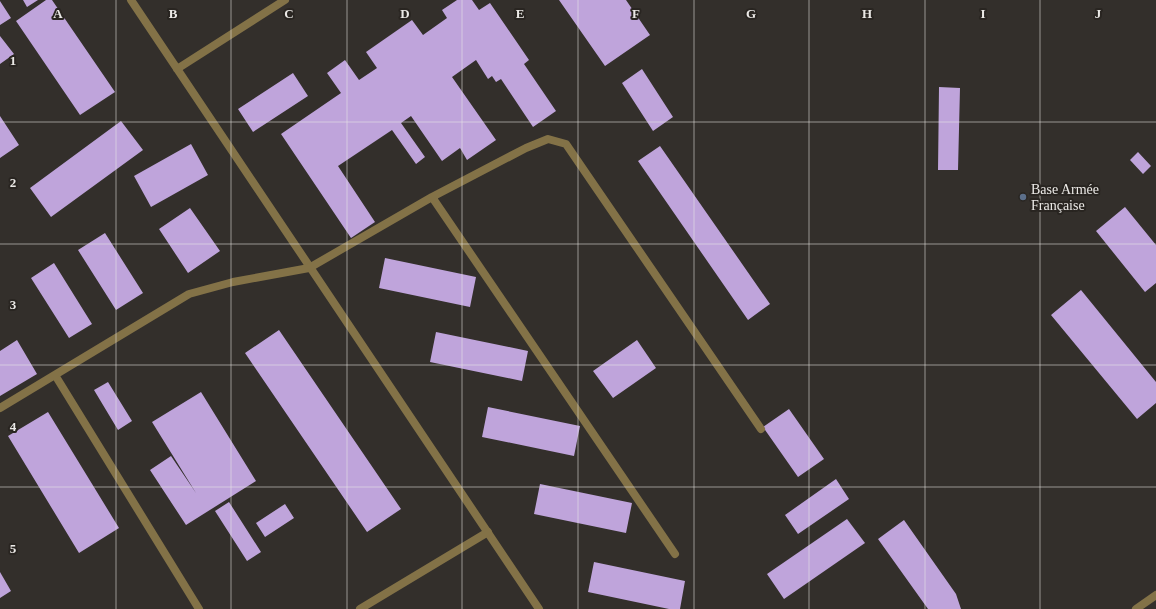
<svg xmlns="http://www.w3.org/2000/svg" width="1156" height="609" viewBox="0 0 1156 609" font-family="'Times New Roman',serif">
<rect width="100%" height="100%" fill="#332f2b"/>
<path fill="#bfa4db" d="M23,0h15l-11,7z
M46,0h6l63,92 -35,23 -64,-94z
M457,0h15l7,10 11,-7 39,57 -5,4 32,47 -23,16 -32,-48 -5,3 -4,-6 -4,3 -12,-19 -24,17 44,63 -29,20 -7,-12 -18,13 -31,-45 -10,7 24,34 -9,7 -24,-34 -54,36 37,56 -24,16 -70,-104 60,-41 -14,-20 18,-13 14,20 18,-12 -11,-16 46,-32 11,15 24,-17 -5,-8z
M559,0h67l24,35 -45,31z
M0,1l11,17 -11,7z
M0,36l14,18 -14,10z
M642,69l31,48 -20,14 -31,-48z
M293,73l15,23 -55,36 -15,-23z
M939,87l21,1 -2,82h-20z
M0,116l19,29 -19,13z
M121,121l22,29 -92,67 -21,-29z
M191,144l17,31 -57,32 -17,-31z
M660,146l110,158 -22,16 -110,-159z
M1138,152l13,14 -8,8 -13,-14z
M1125,207l31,38v38l-11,9 -49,-61z
M190,208l30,43 -32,22 -29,-44z
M105,233l38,60 -27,17 -38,-60z
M385,258l91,19 -6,30 -91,-19z
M54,263l38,61 -23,14 -38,-60z
M1081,290l75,92v21l-19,16 -86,-104z
M279,330l122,179 -34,23 -122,-179z
M436,332l92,19 -6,30 -92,-19z
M17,340l20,34 -37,22v-45z
M637,340l19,28 -43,30 -20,-27z
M108,382l24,39 -14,9 -24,-40z
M201,392l55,89 -70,44 -36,-55 21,-14 25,37 -44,-71z
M488,407l92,19 -6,30 -92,-19z
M789,409l35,50 -26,18 -35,-50z
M48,412l71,116 -40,25 -71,-117z
M836,479l13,20 -51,35 -13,-19z
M540,484l92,19 -6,30 -92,-19z
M229,502l32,50 -14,9 -32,-50z
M285,504l9,14 -29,19 -9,-14z
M847,519l18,24 -81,56 -17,-25z
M904,520l52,74 5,15h-33l-50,-70z
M594,562l91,19 -5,28h-11l-81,-17z
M0,572l11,19 -11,7z"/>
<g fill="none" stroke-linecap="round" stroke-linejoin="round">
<path stroke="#837247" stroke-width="8" d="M131,0l408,609
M177,69l108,-69"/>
<path stroke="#837247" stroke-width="8" d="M432,197l243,357
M55,375l144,234
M0,408l189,-114 44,-12 76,-14 123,-71 94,-49 22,-9 18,5 195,285
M360,609l128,-77
M1136,609l20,-14"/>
</g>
<path fill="none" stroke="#ebe9e6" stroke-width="1" stroke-opacity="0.55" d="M116,0v609M231,0v609M347,0v609M462,0v609M578,0v609M694,0v609M809,0v609M925,0v609M1040,0v609M0,122h1156M0,244h1156M0,365h1156M0,487h1156"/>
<circle fill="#5c6f8a" stroke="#292521" stroke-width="1.5" cx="1023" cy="197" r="4"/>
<g text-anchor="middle" stroke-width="4" stroke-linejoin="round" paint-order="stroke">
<g font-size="14" fill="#ebe9e6" stroke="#292521" text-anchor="start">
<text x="1031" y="194">Base Armée<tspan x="1031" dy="16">Française</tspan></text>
</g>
</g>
<g font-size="13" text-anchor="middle" font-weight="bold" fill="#ebe9e6" stroke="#292521" stroke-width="4" stroke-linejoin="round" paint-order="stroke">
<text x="58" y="18">A</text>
<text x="173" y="18">B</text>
<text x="289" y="18">C</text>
<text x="405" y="18">D</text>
<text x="520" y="18">E</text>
<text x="636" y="18">F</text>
<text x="751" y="18">G</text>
<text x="867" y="18">H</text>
<text x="983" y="18">I</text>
<text x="1098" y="18">J</text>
<text x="13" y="65">1</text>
<text x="13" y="187">2</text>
<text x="13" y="309">3</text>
<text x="13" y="431">4</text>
<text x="13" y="553">5</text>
</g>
</svg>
